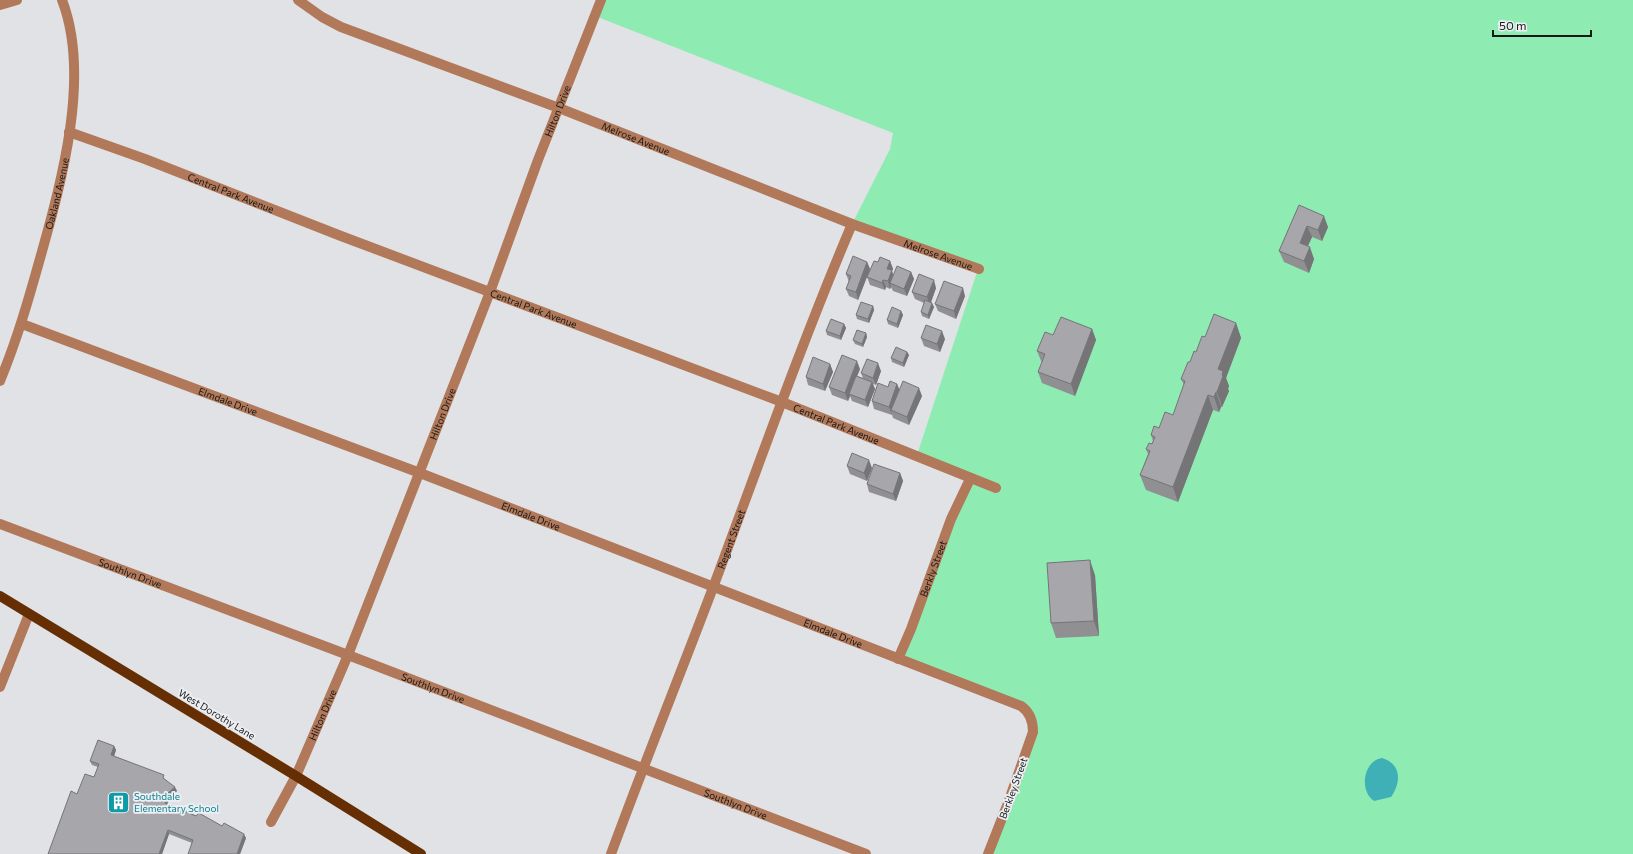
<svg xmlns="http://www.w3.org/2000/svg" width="1633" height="854" viewBox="0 0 1633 854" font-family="Commissioner,sans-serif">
<rect width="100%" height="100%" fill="#e0e2e6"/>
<path fill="#8eecb3" d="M601,0h1032v854h-645l44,-122 -3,-18 -131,-55 72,-180 -53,-24 61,-186 -126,-45 38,-75 3,-16 -298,-117z"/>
<path fill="#3eb0b6" d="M1382,758c20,6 19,25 9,39l-17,4c-15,-10 -11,-40 8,-43z"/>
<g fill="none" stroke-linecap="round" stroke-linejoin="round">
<g stroke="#b17959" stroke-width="10">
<path id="s1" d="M298,0l24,17 19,10 218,81 293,116 127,45"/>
<path d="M0,5l17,-5"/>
<path id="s2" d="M69,132l76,27 196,77 441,166 214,86"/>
<path id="s3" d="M22,324l398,149 601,233c9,6 12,15 12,26l-25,71 -20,51"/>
<path id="s4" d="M0,381c17,-41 29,-83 41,-126 21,-75 50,-180 21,-255"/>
<path id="s5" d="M0,524l348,131 518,199"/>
<path id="s6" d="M898,659l13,-30 40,-110 19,-40"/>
<path d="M0,687l29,-73"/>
<path id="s7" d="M271,822l25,-46 52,-121 142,-363 48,-132 63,-160"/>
<path id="s8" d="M611,854c33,-90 69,-179 103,-269 45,-121 88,-243 138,-361"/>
</g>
<path stroke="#662e03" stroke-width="10" d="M0,596l296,180 125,78"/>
</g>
<path fill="#908f92" d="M1299,205l29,22 -6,14 -10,-4 -4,9 6,13 -5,14 -25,-11 -5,-11z
M890,261l3,8 -1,2 1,4 18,-3 3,7 -7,17 -14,-5 -2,-4 -1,2 -4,-2 -1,3 -15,-5 -3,-8 11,-15z
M867,262l3,7 -12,31 -9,-4 -3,-7 3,-7 -3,-8z
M936,288l-5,14 3,5 -5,12 -7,-3 -1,-4 3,-9 -9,-4 -3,-7z
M965,296l-9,23 -18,-8 -3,-7z
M873,306l1,4 -5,13 -12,-4 -1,-4z
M901,311l2,4 -5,13 -10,-4 -1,-4z
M1236,323l5,15 -15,40 3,8 -1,3 1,2 -7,16h-1l-2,5 -6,-2 -35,92 -32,-12 -6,-15 8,-21 -2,-5 6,-5 1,-3 -2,-6 22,-20 11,-30 -3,-6 9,-17 15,-25z
M844,324l2,4 -5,12 -14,-5 -1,-4z
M1092,329l4,11 -21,56 -33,-13 -4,-11 4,-9 -5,-12 16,-16z
M866,333l1,4 -4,10 -8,-3 -2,-4z
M921,338l24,1 -5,13 -16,-6z
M907,352l2,3 -5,12 -12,-5 -1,-4z
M830,364l3,8 -8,19 -17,-6 -2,-8z
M860,369l-3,7 6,2 -2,-5 20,-2 -5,14 -3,-1 2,5 -7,18 -16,-6 -2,-5 -2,5 -16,-6 -3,-8z
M897,384l2,5 23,7 -13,29 -16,-7 -1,-4v1l-18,-6 -2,-8 16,-14z
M847,466l25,2 -5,13 -17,-7z
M900,473l3,8 -7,20 -27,-9 -2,-8z
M1095,575l4,61 -43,2 -5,-15z
M114,746l2,4 -2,6 51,23 12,12 -7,6 -3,7 55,22 24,12 -6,16h-52l4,-11 -23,-9 -7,20h-114l29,-60 17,-17 4,-10 -6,-2 -2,-4z"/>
<path fill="#757477" d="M1324,216l4,11 -6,14 -4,-11z
M1307,226l5,11 -8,17 -4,-11z
M1310,247l4,12 -5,14 -5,-12z
M890,261l3,8 -1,2 2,7 -4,5 1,4 -1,2 -2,-8 -1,-12z
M867,262l3,7 -12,31 -2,-8z
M911,272l3,7 -7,17 -3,-7z
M883,280l3,7 -1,3 -3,-7z
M934,280l2,8 -6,17 -3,-8z
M963,288l2,8 -9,23 -2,-8z
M932,303l2,4 -5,12 -1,-4z
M873,306l1,4 -5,13 -1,-4z
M901,311l2,4 -5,13 -1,-4z
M1236,323l5,15 -15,40 3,8 -1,3 1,2 -7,16 -5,-15 1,-23z
M844,324l2,4 -5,12 -1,-4z
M1092,329l4,11 -21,56 -4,-12z
M942,331l3,8 -5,13 -3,-8z
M866,333l1,4 -4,10 -1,-3z
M907,352l2,3 -5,12 -1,-4z
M857,361l3,8 -10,25h-1l1,2 -2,5 -3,-8z
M878,363l3,8 -5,14 -3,-7z
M830,364l3,8 -8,19 -2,-7z
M872,382l3,7 -7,18 -3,-7z
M897,384l3,7 -9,19 1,5 -3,-8z
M919,388l3,8 -13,29 -2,-8z
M1216,392l5,15 -2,5 -5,-15z
M1208,395l5,15 -35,92 -5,-15z
M869,460l3,8 -5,13 -3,-8z
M900,473l3,8 -7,20 -3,-7z
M1090,560l5,15 4,61 -5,-15z
M114,746l2,4 -3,9 -2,-4z
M175,787l2,4 -7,6 -4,9 -1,-3 3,-10z
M168,830l1,4 -7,20h-3z
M244,834l2,4 -6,16h-3z"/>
<path fill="#a7a6aa" stroke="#757477" d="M1299,205l25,11 -6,14 -11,-4 -7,17 10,4 -6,14 -25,-10z
M853,256l14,6 -11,30 -10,-3 5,-13 -5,-2z
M880,257l10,4 -3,8 5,1 -4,11 -5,-1 -1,3 -15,-6 7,-16 4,1z
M897,266l14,6 -7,17 -14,-6z
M919,274l15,6 -7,17 -15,-5z
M944,281l19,7 -9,23 -19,-7z
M925,300l7,3 -4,12 -7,-3z
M861,302l12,4 -5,13 -12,-4z
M892,307l9,4 -4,13 -10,-4z
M1214,314l22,9 -18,46 5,2 -1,4 1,1 -6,16h-1l-2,5 -6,-2 -35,92 -33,-12 10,-24 -4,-2 3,-6 3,1 3,-7 -4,-2 3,-9 5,2 6,-16 8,3 12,-34 -4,-2 7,-17h2l4,-11 2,1 6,-16 3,1z
M1061,317l31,12 -21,55 -33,-12 7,-18 -8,-3 8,-19 8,3z
M831,319l13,5 -4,12 -14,-5z
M926,325l16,6 -5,13 -16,-6z
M857,330l9,3 -4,11 -9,-4z
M896,347l11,5 -4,11 -12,-5z
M842,355l15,6 -12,32 -16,-6z
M813,357l17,7 -7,20 -17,-7z
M867,359l11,4 -5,15 -12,-5z
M856,376l16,6 -7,18 -16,-6z
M890,381l7,3 -8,23 -17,-6 6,-18 10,4z
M903,381l16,7 -12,29 -16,-7z
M852,453l17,7 -5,13 -17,-7z
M874,464l26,9 -7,21 -26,-10z
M1090,560l4,61 -43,2 -4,-60z
M98,740l16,6 -3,9 53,20 -1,3 12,9 -7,6 -3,10 31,13 3,-3 23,13 2,-3 20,11 -7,20h-49l5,-14 -25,-10 -9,24h-111l23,-63 6,3 8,-20 9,3 5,-13 -9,-3z"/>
<defs>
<symbol id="building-square" viewBox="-11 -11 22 22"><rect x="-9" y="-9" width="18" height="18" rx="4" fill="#0f9aa8" stroke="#edeff3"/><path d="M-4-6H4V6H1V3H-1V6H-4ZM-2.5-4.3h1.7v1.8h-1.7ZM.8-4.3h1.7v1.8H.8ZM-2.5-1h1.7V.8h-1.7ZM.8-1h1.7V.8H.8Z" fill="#fff"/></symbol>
</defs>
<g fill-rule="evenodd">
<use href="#building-square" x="106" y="790" width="25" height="25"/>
</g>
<g text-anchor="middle" stroke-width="3.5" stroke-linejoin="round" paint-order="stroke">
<g font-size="10" fill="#161718" stroke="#edeff3">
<text dy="4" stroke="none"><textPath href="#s7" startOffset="767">Hilton Drive</textPath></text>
<text dy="4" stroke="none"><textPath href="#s1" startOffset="366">Melrose Avenue</textPath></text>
<text dy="4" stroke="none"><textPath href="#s2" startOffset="173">Central Park Avenue</textPath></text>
<text dy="4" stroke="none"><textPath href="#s4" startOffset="196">Oakland Avenue</textPath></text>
<text dy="4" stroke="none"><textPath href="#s1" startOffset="690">Melrose Avenue</textPath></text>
<text dy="4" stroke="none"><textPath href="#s2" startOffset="497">Central Park Avenue</textPath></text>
<text dy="4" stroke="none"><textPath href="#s3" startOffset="220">Elmdale Drive</textPath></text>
<text dy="4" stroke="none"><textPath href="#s7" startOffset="443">Hilton Drive</textPath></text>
<text dy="4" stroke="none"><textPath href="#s2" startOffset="821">Central Park Avenue</textPath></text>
<text dy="4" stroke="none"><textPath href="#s3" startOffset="544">Elmdale Drive</textPath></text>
<text dy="4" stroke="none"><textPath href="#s8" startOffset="337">Regent Street</textPath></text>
<text dy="4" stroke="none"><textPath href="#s6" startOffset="97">Berkly Street</textPath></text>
<text dy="4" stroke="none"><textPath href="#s5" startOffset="139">Southlyn Drive</textPath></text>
<text dy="4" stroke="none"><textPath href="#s3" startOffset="868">Elmdale Drive</textPath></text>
<text dy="4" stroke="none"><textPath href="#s5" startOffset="463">Southlyn Drive</textPath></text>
<text transform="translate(217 714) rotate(31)" y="4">West Dorothy Lane</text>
<text dy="4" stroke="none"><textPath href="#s7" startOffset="119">Hilton Drive</textPath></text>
<text transform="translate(1013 788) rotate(-70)" y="4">Berkley Street</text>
<text dy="4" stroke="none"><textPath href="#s5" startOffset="787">Southlyn Drive</textPath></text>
</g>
<g font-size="10" fill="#0d838f" stroke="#edeff3" text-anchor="start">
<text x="134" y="800">Southdale<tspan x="134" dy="12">Elementary School</tspan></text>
</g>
</g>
<path d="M1493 30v6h98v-6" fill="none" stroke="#161718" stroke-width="2"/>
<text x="1499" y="30" font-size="12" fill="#161718" stroke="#edeff3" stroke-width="3" paint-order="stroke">50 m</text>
</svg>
